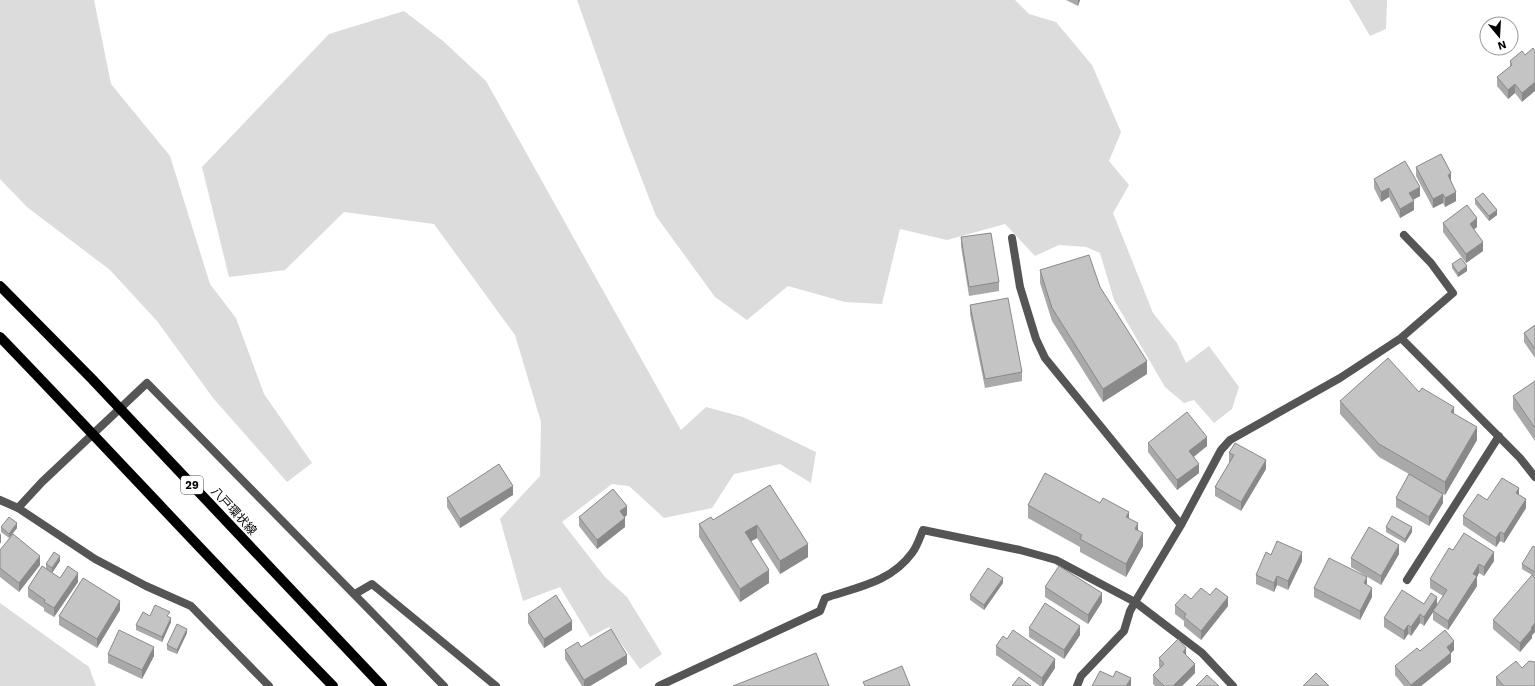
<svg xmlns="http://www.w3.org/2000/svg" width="1535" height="686" viewBox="0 0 1535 686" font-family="'Work Sans','Noto Sans JP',sans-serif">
<rect width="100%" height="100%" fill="#fff"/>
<path fill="#dcdcdc" d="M0,0h94l17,84 59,72 40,128 26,34 28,76 48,69 -25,19 -74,-84 -56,-77 -47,-51 -83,-63 -27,-28z
M577,0h438l14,14 27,8 36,43 29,67 -12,29 20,24 -16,28 40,100 24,30 9,20 23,-17 30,41 -7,22 -18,14 -20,-23 -10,3 -19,-16 -51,-87 -14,-47 -14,-6 -27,-2 -24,11 -30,-32 -58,16 -47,-11 -18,75 -37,-2 -57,-16 -41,34 -32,-23 -59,-81 -32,-83z
M1349,0h38l-1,29 -16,7z
M404,11l39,30 43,40 195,349 25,-23 37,10 73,35 -5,31 -31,-19 -46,10 -22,34 -48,10 -35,-32 -17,-2 -50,38 43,55 22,20 35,57 -22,15 -31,-42 -19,10 -30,-50 -37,14 -23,-82 40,-43 1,-54 -26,-87 -81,-111 -90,-12 -59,58 -56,7 -27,-110 127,-133z
M0,603l89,64 7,19h-96z"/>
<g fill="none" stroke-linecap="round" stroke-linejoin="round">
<path stroke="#555" stroke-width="8" d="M1012,238l8,49 16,52 9,19 136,167
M1401,338l119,120 15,19
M0,500l18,8 77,51 51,27 45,20 78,80
M18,508l24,-26 105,-99 297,303
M1407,580l92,-144
M355,594l17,-10 124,102
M659,686l161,-75 5,-13c33,-11 66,-16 87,-45 5,-6 8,-16 11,-23l97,20 36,10 79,42 67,51 31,33
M1077,686l4,-10 43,-45 6,-20 5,-9 46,-77 40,-75 9,-10 110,-62 61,-40 52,-45 -22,-30 -27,-28"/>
<path stroke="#000" stroke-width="10" d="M0,286l92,93 290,307
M0,337c112,116 220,234 333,349"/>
</g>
<path fill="#a9a9a9" d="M1066,0h14l-2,6z
M1522,51v51l-7,-9 -7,6 -11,-13v-9l13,-10v-6z
M1416,167l35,15 5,19 -11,6 -2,-4 -10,5 -17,-32z
M1374,179l46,17 -7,4 1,10 -14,8 -11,-21 -8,5 -7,-14z
M1475,199l22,16 -8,6 -14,-17z
M1443,223l34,4 -3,2 9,22 -17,12 -23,-31z
M961,237l38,45v9l-30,5 -8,-50z
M1452,264l15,7 -9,6 -6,-9z
M1040,270l60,17 47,87 -44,28 -51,-81 -12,-38z
M970,305l52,67v9l-37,7 -15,-74z
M1535,325v33l-11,-16v-9z
M1535,381v60l-22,-32v-13z
M1419,392l35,22 23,26 -32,55 -2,-1v9l-14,23 -33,-19v-9l13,-24 -30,-17 -39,-43v-13z
M1148,443l59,3 -13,11 5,16 -22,17 -29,-38z
M1229,453l37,16 -25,42 -26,-15v-9l15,-25h-1z
M770,485l38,72 -28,17 -23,-36 -6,3 18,42 -29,19 -41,-65v-13l14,-4z
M513,495l-53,33 -13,-21v-9z
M1519,495l7,13 -22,35 -4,-2 -4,6 -33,-22v-9l24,-16z
M1028,505l101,14 9,11 5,16 -17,31 -46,-25v-5l-52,-29z
M627,515l-2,2v10l-28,22 -18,-23v-9z
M1,527l16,1 -8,10 -8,-6z
M1386,527l26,5 -7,11 -19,-11z
M1535,547v30l-13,-8v-5z
M0,550l40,15 -21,27 -19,-15z
M1453,550l41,11 -10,15 -5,-3 -2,4v9l-29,44 -15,-10v-8l-9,14 -4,-3 -9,13 -3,-2 -4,6 -20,-13v-9l40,-14 13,2 6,-10 -13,-8v-9z
M1399,554l-18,31 -30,-18v-9z
M1271,555l31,6 -14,29 -11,-5 -3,7 -18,-8v-9z
M60,561l-8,12 -6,-4v-5z
M60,578l18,4 -24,35 -10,-6v-3l-16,-11v-9z
M1535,578v54l-3,3v3l-12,14 -27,-23v-9z
M1003,583l-19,27 -14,-10v-5z
M1367,585l5,12 -12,23 -46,-23v-9z
M1045,587l57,15 -14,22 -43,-27z
M1210,595l18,11 -27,34 -17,-14v-5l-9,-7v-9l16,-6z
M120,610l-23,38 -38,-23v-9z
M528,614l44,16 -28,18 -16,-25z
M150,616l20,1 1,5 -9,20 -26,-12v-5z
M1029,628l51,7 -16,24 -35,-22z
M187,633l-10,21 -10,-4v-5z
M996,646l59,22 -12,18h-3l-44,-31z
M581,647l46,17 -37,22h-8l-17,-27v-9z
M1454,650l-3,3v9l-30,24h-17l-9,-11v-9l25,-15z
M108,654l46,2 -12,23 -34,-16z
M1159,658l36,15 -13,13h-27l-2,-2v-9l7,-7 -1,-1z
M1522,668l13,18h-39v-9z"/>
<path fill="#898989" d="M1078,0h2l-2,6z
M1535,82v9l-13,11v-9z
M1515,84v9l-7,6v-9z
M1451,173v9l-3,-7z
M1420,187v9l-11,6v-9z
M1389,188v9l-8,5v-10z
M1456,192v9l-11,6v-9z
M1443,194v9l-10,5v-9z
M1414,201v9l-14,8v-9z
M1497,210v5l-8,6v-5z
M1477,218v9l-7,6v-9z
M1483,242v9l-17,12v-9z
M1467,266v5l-9,6v-4z
M1147,361v13l-44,28v-13z
M1454,407v13l-3,-8z
M1477,427v13l-32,55v-13z
M1207,437v9l-18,14v-9z
M1266,460v9l-25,42v-9z
M1199,464v9l-22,17v-10z
M513,486v9l-53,33v-9z
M1519,488v10l-3,-5z
M1443,494v9l-14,23v-9z
M1526,499v9l-22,35v-9z
M627,506v9l-7,5v-9z
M1129,512v13l-3,-8z
M625,518v9l-28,22v-9z
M17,523v5l-8,10v-4z
M1138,523v13l-3,-7z
M757,525v13l-12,7v-13z
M1412,527v5l-7,11v-4z
M1500,532v9l-4,6v-9z
M1,533v9l-1,2v-9z
M1143,533v13l-17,31v-13z
M808,544v13l-28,17v-13z
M1399,545v9l-18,31v-9z
M1302,552v9l-14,29v-9z
M1494,552v9l-10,15v-9z
M40,556v9l-21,27v-9z
M60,556v5l-8,12v-5z
M1479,564v9l-2,4v9l-29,44v-9l25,-47z
M769,570v13l-29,19v-13z
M78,573v9l-24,35v-9z
M1277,576v9l-3,7v-9z
M1367,577v9l-3,-3z
M1003,578v5l-19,27v-5z
M1372,588v9l-12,23v-9z
M1102,593v9l-14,22v-9z
M1228,597v9l-27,34v-9z
M1437,597v9l-13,20v-9z
M120,601v9l-23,38v-9z
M1420,614v9l-9,13v-9z
M171,618v4l-9,20v-5z
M572,621v9l-28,18v-9z
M1535,623v9l-3,3v3l-12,14v-9z
M1408,625v9l-4,6v-9z
M1080,626v9l-16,24v-9z
M187,629v4l-10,21v-4z
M1454,641v9l-3,3v9l-30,24h-10l36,-39z
M154,647v9l-12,23v-9z
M1186,648v9l-3,-5z
M627,655v9l-37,22h-6v-6z
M1055,659v9l-12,18h-1v-8z
M1195,664v9l-13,13h-9z
M1131,678v8h-5z"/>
<path fill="#c4c4c4" stroke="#898989" d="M1533,48l2,3v31l-13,11 -7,-9 -7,6 -11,-13 15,-12 -2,-4 12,-10 3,4z
M1441,154l10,19 -3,2 8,17 -11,6 -2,-4 -10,5 -17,-32z
M1405,161l15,26 -11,6 5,8 -14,8 -11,-21 -8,4 -7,-13z
M1483,193l14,17 -8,6 -14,-17z
M1467,205l10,13 -7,6 13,18 -17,12 -23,-31z
M991,233l8,49 -30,5 -8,-50z
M1089,255l11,32 47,74 -44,28 -51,-81 -12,-38z
M1461,258l6,8 -9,7 -6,-9z
M1008,298l14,74 -37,7 -15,-74z
M1535,325v24l-11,-16z
M1388,358l31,34 3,-4 32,19 -3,5 26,15 -32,55 -66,-38 -39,-43z
M1535,381v47l-22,-32z
M1187,412l20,25 -18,14 10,13 -22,16 -29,-37z
M1235,443l31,17 -25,42 -26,-15 19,-32 -5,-2z
M499,464l14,22 -53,33 -13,-21z
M1045,473l55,30 3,-5 26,14 -3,5 12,6 -3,6 8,4 -17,31 -46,-25 2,-4 -54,-30z
M1409,474l34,20 -14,23 -33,-19z
M1502,478l17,10 -3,5 10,6 -22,35 -4,-2 -4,6 -33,-22 15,-22 9,6z
M770,485l38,59 -28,17 -23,-36 -12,7 24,38 -29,19 -41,-65 12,-7 2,3z
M613,489l14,17 -7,5 5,7 -28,22 -18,-23z
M1392,516l20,11 -7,12 -19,-12z
M9,517l8,6 -8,11 -8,-7z
M1369,527l30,18 -18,31 -30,-18z
M1464,533l30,19 -10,15 -5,-3 -6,10 4,2 -29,45 -15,-10 14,-21 -17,-11 19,-31 4,2z
M13,534l27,22 -21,27 -19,-15v-18z
M1277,541l25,11 -14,29 -11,-5 -3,7 -18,-8 10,-23 5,3z
M1533,546l2,1v25l-13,-8z
M54,552l6,4 -8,12 -6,-4z
M1329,558l38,19 -3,6 8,5 -12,23 -46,-23z
M42,566l18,12 8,-12 10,7 -24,35 -10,-6 1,-2 -17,-12z
M1059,566l43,27 -14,22 -43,-28z
M988,568l15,10 -19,27 -14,-10z
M1532,575l3,3v45l-4,5 1,1 -12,14 -27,-23z
M83,578l37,23 -23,38 -38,-23z
M1201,588l9,7 6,-7 12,9 -27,34 -17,-14 2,-3 -11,-9 10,-11 6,5z
M1402,590l22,14 7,-11 6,4 -13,20 -4,-3 -9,13 -3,-2 -4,6 -20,-13z
M556,595l16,26 -28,18 -16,-25z
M1045,603l35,23 -16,24 -35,-22z
M155,605l15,7 -3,4 4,2 -9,19 -26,-12 7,-13 7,4z
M177,624l10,5 -10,21 -10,-5z
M611,629l16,26 -43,25 -19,-30 13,-8 3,5z
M119,630l35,17 -12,23 -34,-16z
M1013,630l42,29 -13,19 -46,-32 7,-10 4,3z
M1445,630l9,11 -7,6 4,6 -40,32 -16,-19 22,-18 3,3z
M1178,639l8,9 -3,4 12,12 -22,22h-9l-11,-11 11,-11 -5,-6z
M816,653l13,33h-96z
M1516,661l6,7 7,-7 6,1v24h-31l-8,-9z
M902,666l8,20h-45l-2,-4z
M1100,671l13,6 3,-6 15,7 -5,8h-34z
M1316,673l13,13h-26z
M1207,675l12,11h-23z
M1019,677l12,9h-19z"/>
<g text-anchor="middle" stroke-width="3" stroke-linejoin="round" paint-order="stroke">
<rect fill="#fff" stroke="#4c4c4c" stroke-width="1" x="181" y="476" width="22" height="18" rx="3"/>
<g font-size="11" font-weight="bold" fill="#000">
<text x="192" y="489">29</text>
</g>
<g font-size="12" fill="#000" stroke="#fff">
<text transform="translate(234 511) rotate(47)" y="4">八戸環状線</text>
</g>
</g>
<g transform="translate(1499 36) rotate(162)"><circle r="19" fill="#ffffff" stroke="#999999"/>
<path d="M0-3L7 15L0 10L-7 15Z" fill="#000000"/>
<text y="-6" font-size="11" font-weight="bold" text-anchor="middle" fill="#000000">N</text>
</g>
</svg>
